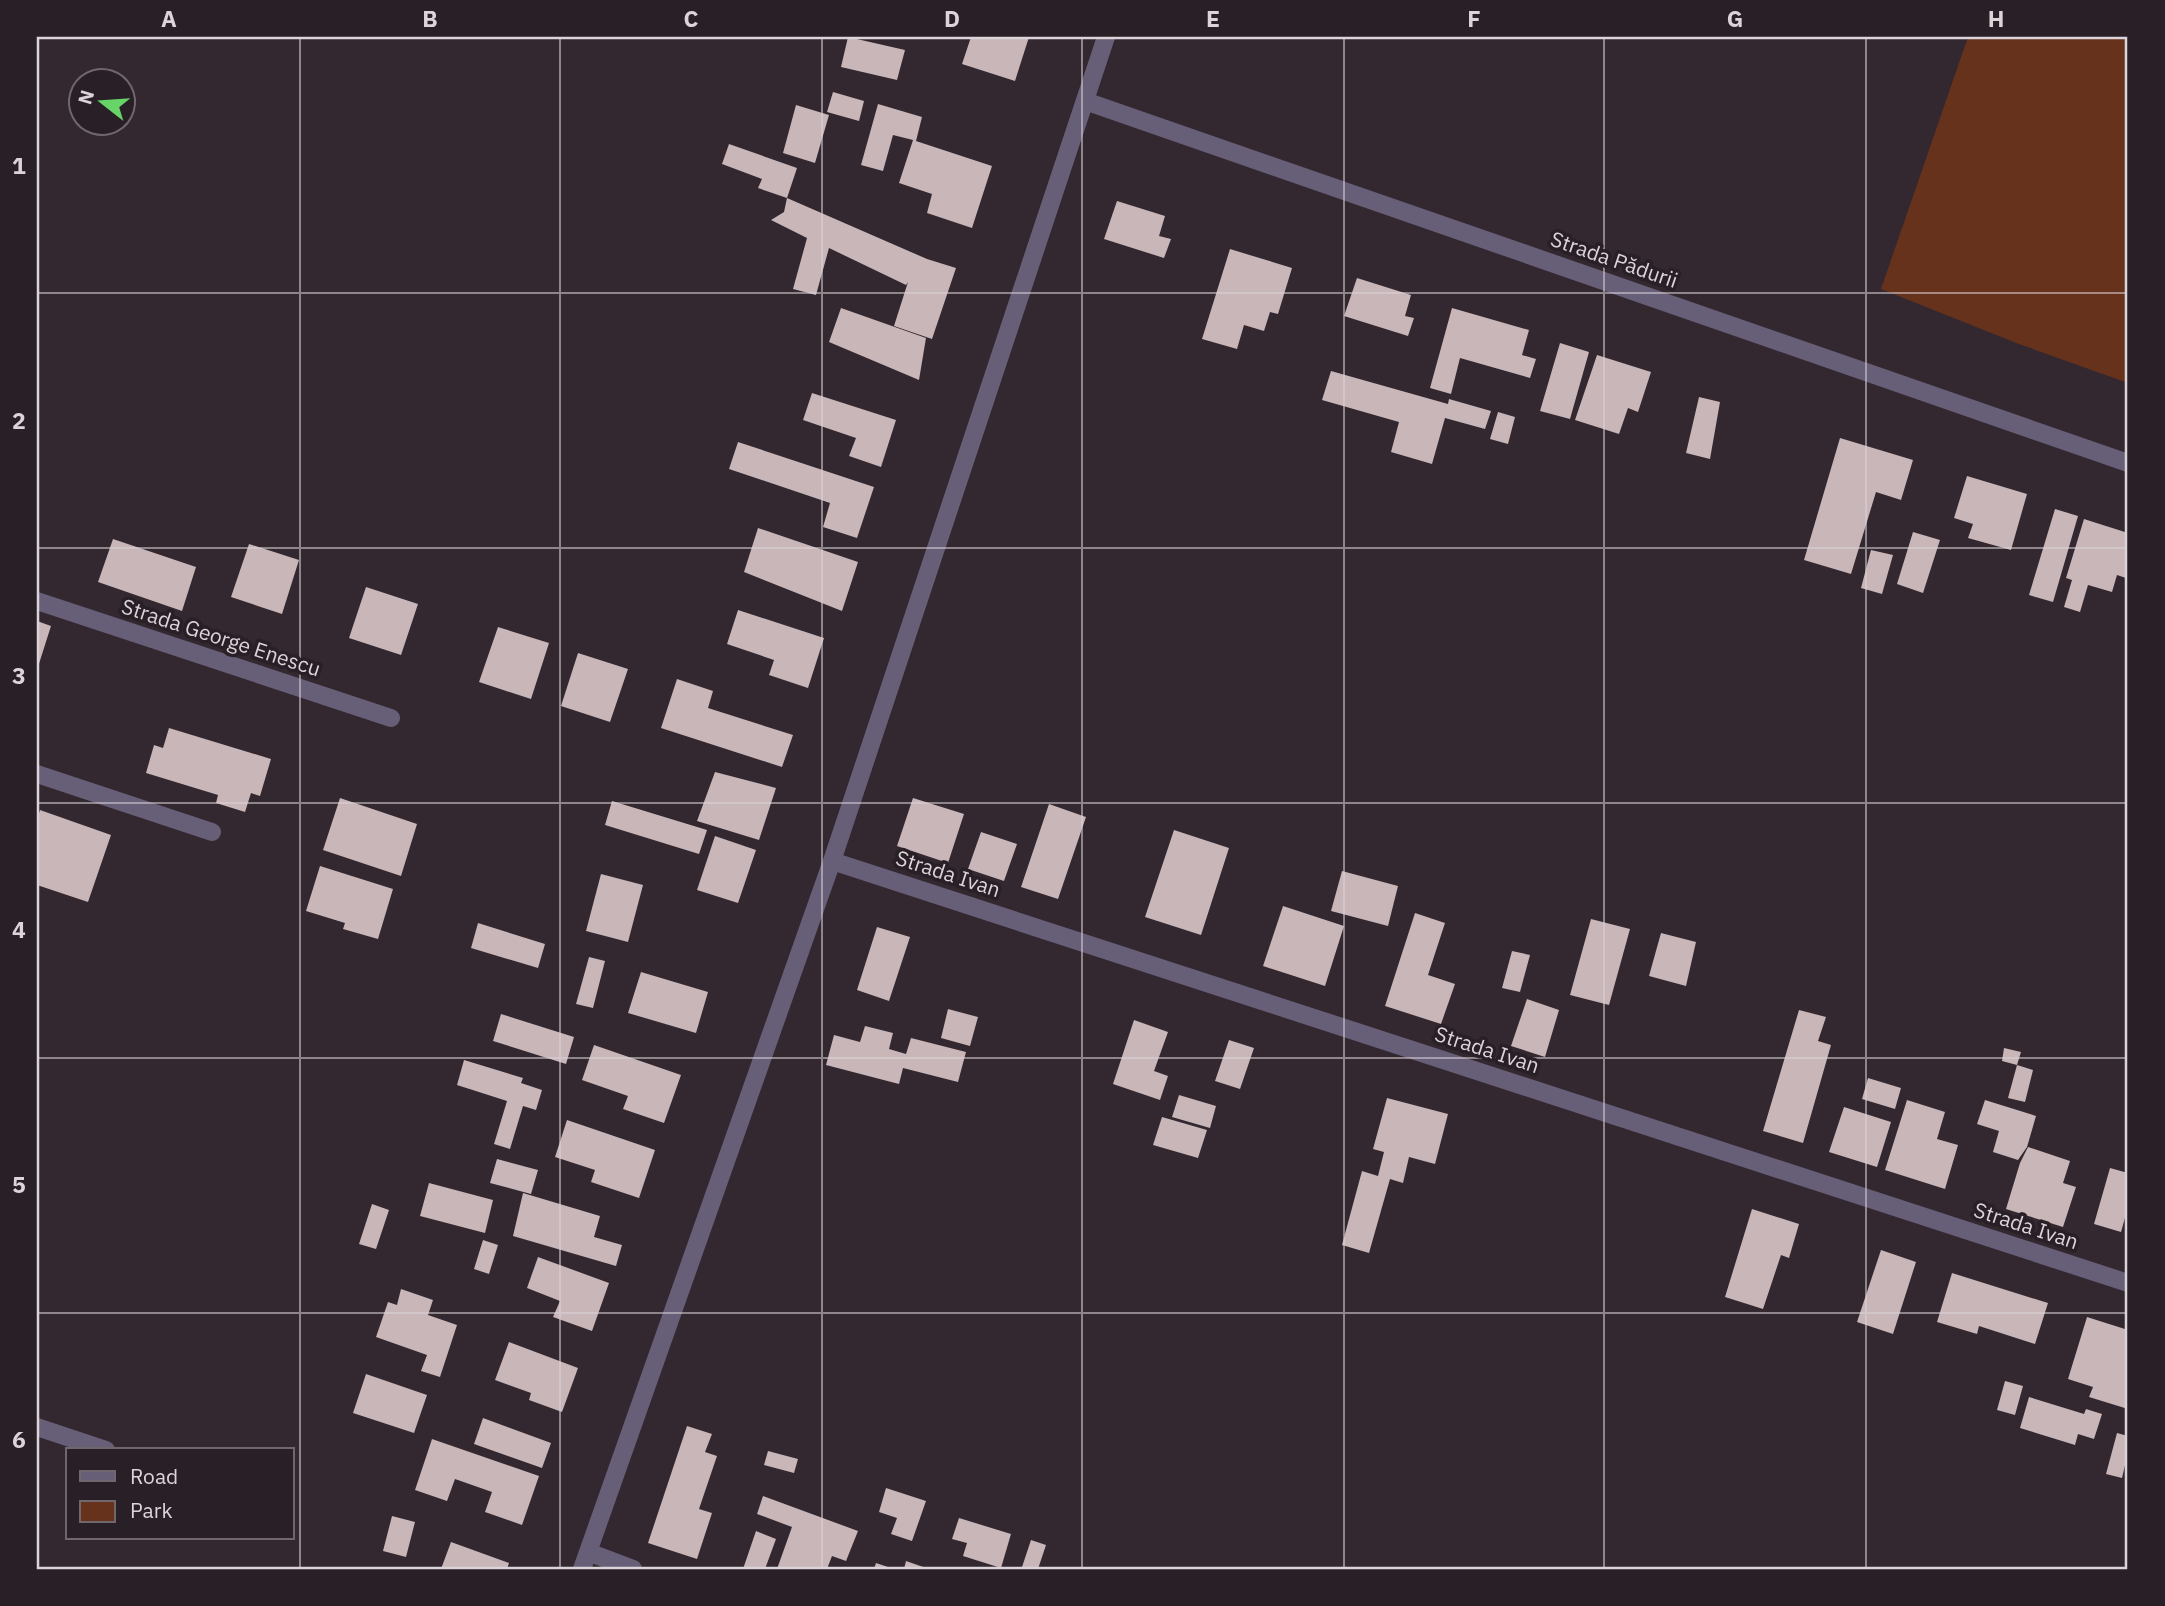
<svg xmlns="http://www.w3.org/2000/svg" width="2165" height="1606" viewBox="0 0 2165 1606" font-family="'IBM Plex Sans',sans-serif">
<rect width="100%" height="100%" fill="#332830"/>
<path fill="#67321c" d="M1968,37h160v346l-109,-39 -138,-55z"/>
<path fill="#c8b6b8" d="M848,37l57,13 -8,30 -56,-13z
M971,37h58l-14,44 -53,-17z
M833,92l31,9 -5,20 -32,-9z
M878,104l44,13 -6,24 76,25 -20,62 -45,-15 5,-19 -33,-11 14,-43 -20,-5 -10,36 -22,-6z
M796,105l33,10 -14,48 -32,-10z
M729,144l68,24 -10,30 -29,-10 4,-9 -40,-15z
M787,198l140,61 29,9 -24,71 -38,-13 14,-44 -2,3 -77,-37 -13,47 -23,-6 14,-51 -36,-18 13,-8z
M1117,201l48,15 -6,20 12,3 -7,19 -60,-19z
M1230,249l62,19 -14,46 -8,-2 -6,19 -20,-6 -7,24 -35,-10z
M1357,278l54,17 -6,21 9,2 -6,18 -64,-20z
M841,308l85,30 -7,42 -90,-38z
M1452,308l77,22 -7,25 14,4 -6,19 -70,-20 -9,36 -21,-6z
M1560,343l29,9 -19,67 -30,-8z
M1597,355l54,17 -13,40 -10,-4 -9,26 -44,-14z
M1331,371l117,33 1,-5 42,12 -6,18 -40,-11 -13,46 -41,-12 8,-30 -77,-22z
M812,393l84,27 -15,47 -32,-11 7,-18 -53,-18z
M1699,397l21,5 -10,57 -24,-6z
M1498,412l17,5 -7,27 -18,-5z
M1840,438l73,22 -12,40 -25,-8 -25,82 -47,-14z
M738,442l136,45 -17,51 -34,-11 7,-24 -101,-34z
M1967,476l60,18 -16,56 -43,-12 5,-14 -19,-6z
M2055,509l23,7 -25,86 -24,-7z
M2084,519l44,14v38l-2,7 -9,-3 -5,17 -24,-7 -8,27 -16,-5 8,-27 -6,-2z
M758,528l100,34 -16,49 -98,-39z
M1913,532l27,8 -17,53 -26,-9z
M113,539l83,28 -14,44 -84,-29z
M249,544l50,16 -17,54 -51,-17z
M1871,550l22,5 -11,39 -21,-6z
M366,587l52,17 -17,51 -52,-17z
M738,610l86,28 -16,50 -39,-13 5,-15 -47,-16z
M37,621l14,5 -14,44z
M498,627l51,16 -18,56 -52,-17z
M578,653l50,16 -18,53 -49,-16z
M677,679l36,12 -5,17 85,27 -11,32 -121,-39z
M169,728l102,31 -11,37 -9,-3 -6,19 -29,-9 2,-8 -72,-22 8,-28 9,3z
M715,772l61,16 -17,52 -62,-19z
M340,798l77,26 -16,52 -78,-26z
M913,798l51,16 -16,49 -51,-17z
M612,801l95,29 -8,24 -94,-29z
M1049,804l37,13 -28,82 -37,-12z
M40,810l71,25 -23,67 -51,-17v-65z
M1174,830l55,18 -28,87 -56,-18z
M981,832l36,12 -13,37 -36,-12z
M715,836l41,14 -18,53 -41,-13z
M320,866l73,23 -15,50 -35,-10 2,-6 -39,-12z
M1342,871l56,15 -10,40 -57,-15z
M601,874l42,11 -15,57 -42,-11z
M1283,906l61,20 -19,60 -62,-20z
M1415,913l30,10 -17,52 27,9 -14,40 -56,-18z
M1591,919l39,10 -21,76 -39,-10z
M478,923l67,21 -7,24 -67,-20z
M877,927l33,10 -21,64 -32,-11z
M1661,933l35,9 -10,44 -37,-10z
M1512,951l18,4 -10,37 -18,-4z
M589,957l16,4 -12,47 -17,-4z
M641,972l67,20 -12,41 -68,-20z
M1527,999l32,11 -14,47 -34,-11z
M948,1009l30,8 -8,29 -29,-8z
M1799,1010l27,7 -8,24 13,4 -28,98 -40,-12z
M501,1014l73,23 -8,27 -73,-23z
M1134,1020l34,12 -14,39 14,5 -8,24 -47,-16z
M865,1026l28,7 -4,16 17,5 5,-16 55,14 -8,30 -55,-14 -4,16 -73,-19 8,-30 26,7z
M1229,1040l25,8 -14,41 -25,-8z
M594,1045l87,30 -17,48 -41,-14 5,-13 -46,-16z
M2004,1048l17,4 -4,13 -15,-4z
M464,1060l59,18 -2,5 21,7 -6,20 -13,-4 -13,43 -16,-5 13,-43 -50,-16z
M2017,1065l16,5 -8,32 -17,-4z
M1868,1078l33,10 -6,21 -33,-10z
M1179,1095l37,11 -6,22 -38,-11z
M1387,1098l61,16 -13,50 -26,-7 -6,26 -13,-4 -21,74 -27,-8 20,-74 16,5 6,-24 -11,-3z
M1907,1100l38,12 -8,27 21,6 -13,44 -60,-19z
M1985,1100l51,16 -9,31 -9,13 -25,-8 6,-21 -22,-7z
M1844,1107l47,15 -14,45 -48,-15z
M1162,1117l45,13 -9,28 -45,-13z
M567,1120l88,30 -16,48 -48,-16 4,-12 -40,-13z
M2028,1147l42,14 -7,22 13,4 -13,40 -57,-18 14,-46z
M497,1159l41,11 -7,24 -41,-11z
M2110,1168l18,5v34l-7,25 -27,-8z
M429,1183l64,17 -8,33 -65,-17z
M523,1193l77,23 -6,21 28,8 -6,21 -103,-30z
M372,1204l17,6 -13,39 -17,-5z
M1752,1209l47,15 -10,34 -8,-3 -18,54 -38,-12z
M483,1240l15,5 -9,29 -15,-5z
M1881,1250l35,12 -23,72 -36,-12z
M538,1257l71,26 -17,48 -39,-14 7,-16 -33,-13z
M1952,1273l96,30 -13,41 -56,-18 -2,8 -40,-12z
M401,1289l32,11 -5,15 29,10 -17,52 -19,-6 6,-16 -51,-18 12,-35 9,3z
M2087,1317l41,13v79l-39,-12 4,-10 -25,-8z
M509,1342l69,26 -16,44 -33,-12 2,-7 -36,-13z
M366,1374l61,21 -13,38 -61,-20z
M2005,1381l18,5 -8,29 -18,-5z
M2029,1397l55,17 2,-5 16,5 -8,25 -16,-5 -3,11 -55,-17z
M483,1418l68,25 -9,25 -68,-24z
M687,1426l25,8 -7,18 12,4 -18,53 13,4 -15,46 -49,-16z
M2117,1433l11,3v17l-6,25 -16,-4z
M432,1439l107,37 -17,49 -37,-13 7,-20 -37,-13 -8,22 -32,-11z
M768,1451l30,8 -4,14 -30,-8z
M886,1488l40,13 -14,40 -21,-7 6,-16 -18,-6z
M763,1496l95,35 -12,30 -14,-5 -5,13h-50l15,-42 -35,-13z
M392,1516l23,6 -9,35 -23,-6z
M959,1518l52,16 -10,34 -38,-12 4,-13 -15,-4z
M756,1531l20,8 -11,30h-22z
M1031,1540l15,5 -8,24 -16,-2z
M451,1542l58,21 -2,6h-66z
M906,1561l23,8h-25z
M876,1563l18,6h-20z"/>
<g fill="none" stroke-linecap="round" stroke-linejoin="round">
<path stroke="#675e77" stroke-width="18" d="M1085,101l1043,362
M37,601l354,117
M37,774l175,58
M832,861l1296,422
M37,1427l69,23
M588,1552l45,17
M582,1569l250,-708 274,-824"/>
</g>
<path fill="none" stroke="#dbd4d9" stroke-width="2" stroke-opacity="0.55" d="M300,37v1532M560,37v1532M822,37v1532M1082,37v1532M1344,37v1532M1604,37v1532M1866,37v1532M37,293h2091M37,548h2091M37,803h2091M37,1058h2091M37,1313h2091"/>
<g text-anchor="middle" stroke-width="7" stroke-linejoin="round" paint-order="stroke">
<g font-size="21" fill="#dbd4d9" stroke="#291f26">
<text transform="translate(1614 260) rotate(19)" y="7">Strada Pădurii</text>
<text transform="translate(221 638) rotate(18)" y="7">Strada George Enescu</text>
<text transform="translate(948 874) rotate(18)" y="7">Strada Ivan</text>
<text transform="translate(1487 1050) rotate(18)" y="7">Strada Ivan</text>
<text transform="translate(2026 1226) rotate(18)" y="7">Strada Ivan</text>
</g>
</g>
<rect width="2165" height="1606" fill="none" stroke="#291f26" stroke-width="77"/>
<rect x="66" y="1448" width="228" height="91" fill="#291f26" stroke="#70676e" stroke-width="2"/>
<rect x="80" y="1471" width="35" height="10" fill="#675e77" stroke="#70676e" stroke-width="2"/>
<text x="130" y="1484" font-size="21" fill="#dbd4d9">Road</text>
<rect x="80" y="1501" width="35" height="21" fill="#67321c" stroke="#70676e" stroke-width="2"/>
<text x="130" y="1518" font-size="21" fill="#dbd4d9">Park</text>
<g transform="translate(102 102) rotate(287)"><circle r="33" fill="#291f26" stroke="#70676e" stroke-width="2"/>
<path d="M0-5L12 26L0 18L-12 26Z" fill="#66d466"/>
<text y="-10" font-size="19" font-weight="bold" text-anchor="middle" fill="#dbd4d9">N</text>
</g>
<rect x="38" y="38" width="2088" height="1530" fill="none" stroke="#dbd4d9" stroke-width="2.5"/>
<g font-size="23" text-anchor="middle" font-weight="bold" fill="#dbd4d9">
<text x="169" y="27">A</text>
<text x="430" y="27">B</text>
<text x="691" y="27">C</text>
<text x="952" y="27">D</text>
<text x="1213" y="27">E</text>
<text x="1474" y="27">F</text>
<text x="1735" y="27">G</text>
<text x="1996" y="27">H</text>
<text x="19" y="174">1</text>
<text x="19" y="429">2</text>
<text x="19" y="684">3</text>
<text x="19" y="938">4</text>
<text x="19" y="1193">5</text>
<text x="19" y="1448">6</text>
</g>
</svg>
